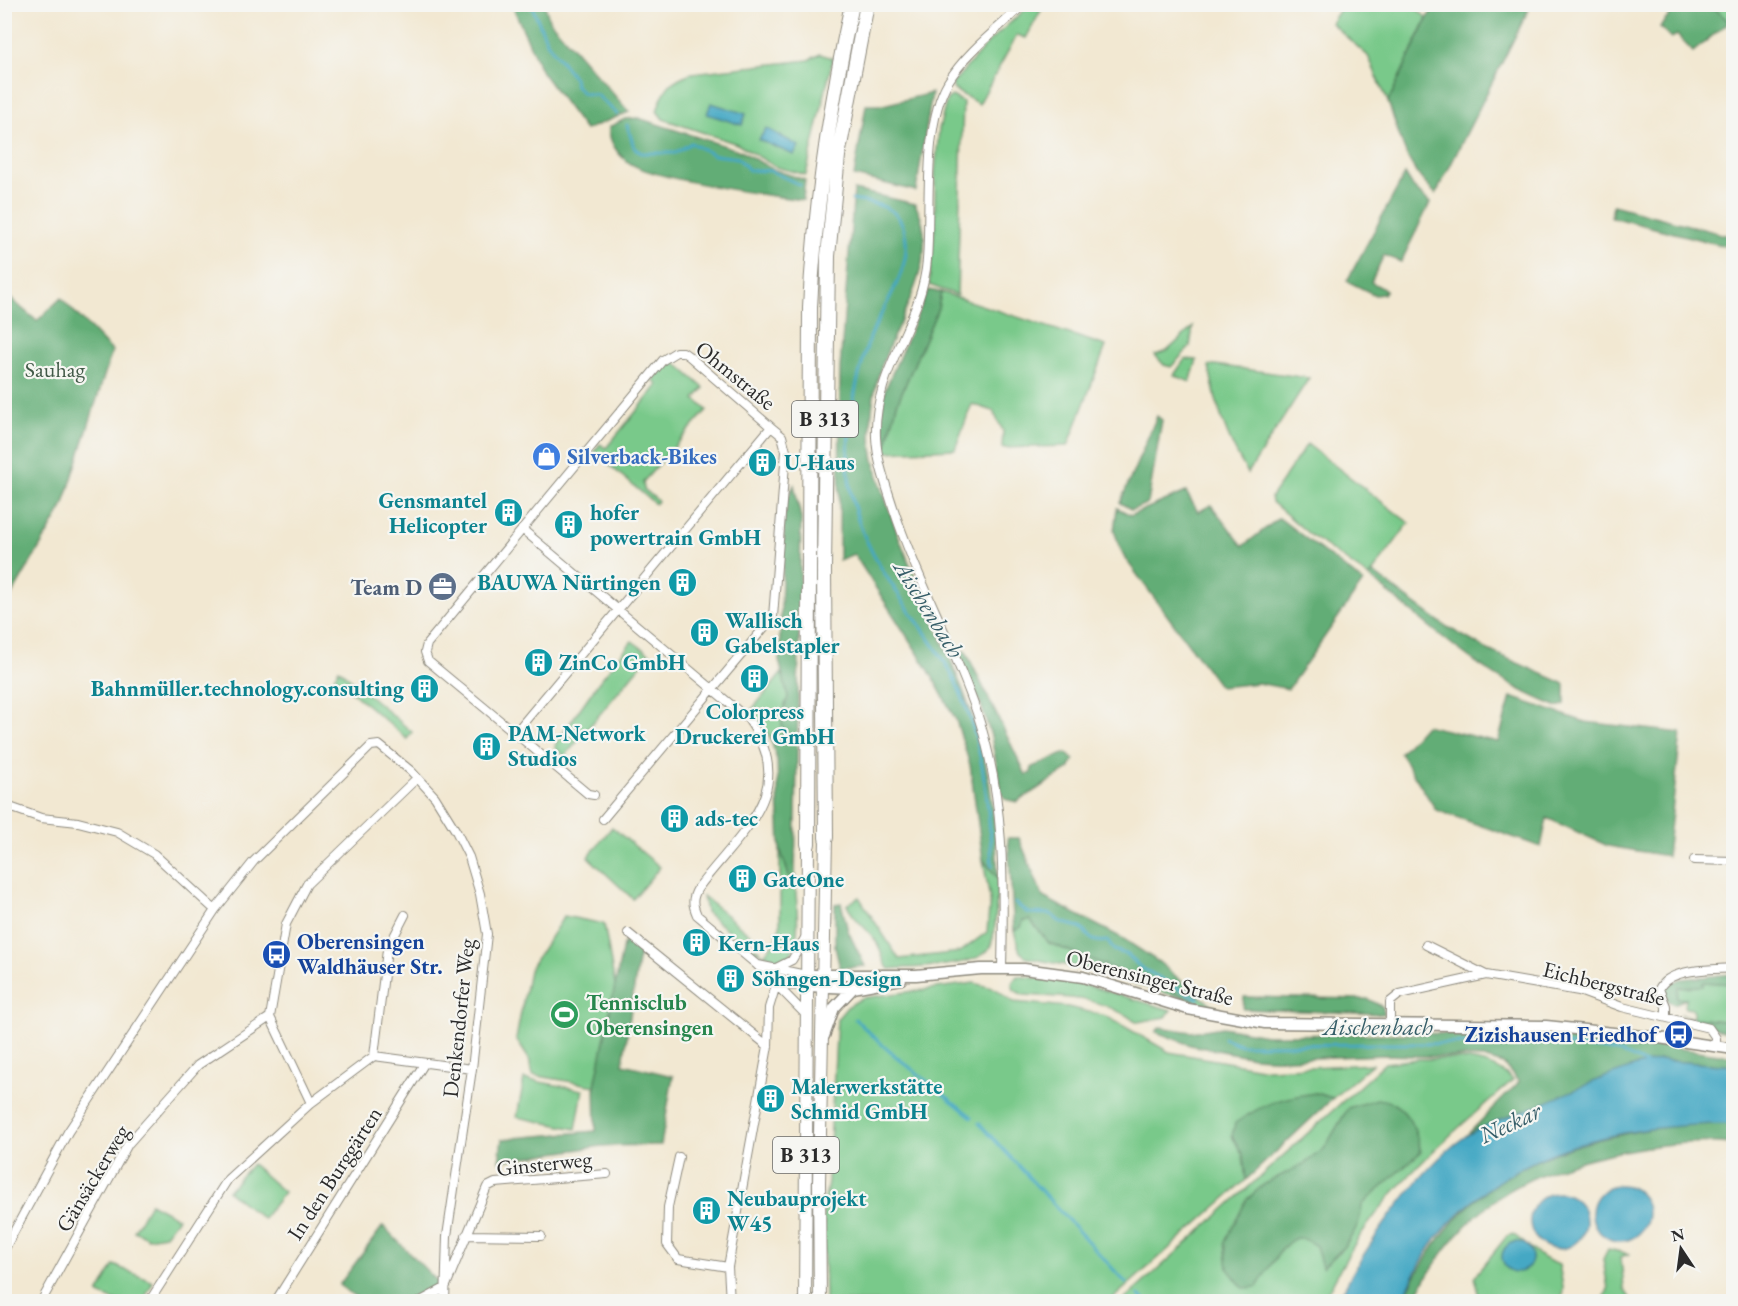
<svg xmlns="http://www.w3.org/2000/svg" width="1738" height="1306" viewBox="0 0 1738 1306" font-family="'EB Garamond',serif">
<rect width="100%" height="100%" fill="#f6f6f2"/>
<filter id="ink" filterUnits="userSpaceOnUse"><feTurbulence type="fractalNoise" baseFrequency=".0167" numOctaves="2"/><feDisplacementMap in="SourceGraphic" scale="12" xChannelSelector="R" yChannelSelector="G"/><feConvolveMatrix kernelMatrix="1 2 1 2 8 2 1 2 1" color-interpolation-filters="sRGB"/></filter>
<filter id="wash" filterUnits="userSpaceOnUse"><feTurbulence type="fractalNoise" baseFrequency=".008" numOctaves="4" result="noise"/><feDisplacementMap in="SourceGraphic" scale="24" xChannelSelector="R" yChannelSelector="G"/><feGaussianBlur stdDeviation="1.35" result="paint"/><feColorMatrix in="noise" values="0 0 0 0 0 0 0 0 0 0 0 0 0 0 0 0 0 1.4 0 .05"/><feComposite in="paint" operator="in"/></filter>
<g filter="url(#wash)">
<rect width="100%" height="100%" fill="#f2e8d2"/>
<path fill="#79c98a" stroke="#527a5a" stroke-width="1.5" d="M1031,4l13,1 -18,33 -9,-3 -38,69 -25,-14 -2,-6 37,-42z
M1343,5h69l15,13 -39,84 -20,-46 -37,-33z
M1711,5h22v13l-4,4z
M820,54l13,4 -27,117 -30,-8 -39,-23 -74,-25 -6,-8c7,-22 12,-31 35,-38l117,-13z
M952,96l11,6 -6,193 -28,-10 6,-58v-54l4,-44 8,-30z
M941,292l165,54 -38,100 -66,2 1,-17 -10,-20 -21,-7 -17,45 -70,3 12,-48 41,-96z
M1193,327l-3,20 -19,20 -7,-2 -9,-10 12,-4z
M671,359l33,29 -9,11 12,11 -64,72 1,7 14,12 -3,3 -61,-52 6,-8 6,4 52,-63 -5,-5z
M1185,359l12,1 -7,22 -16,-7z
M1215,365l94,13 -61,95c-22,-34 -32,-67 -39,-107z
M1307,444l102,79 -40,54 -60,-43 -37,-32 -1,-5z
M632,641l18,13 -85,102 -10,-8 1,-5 42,-60z
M339,669l73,63 -5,7 -73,-62z
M782,673l6,24 -7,20 2,15 -5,8 -8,-3 -20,-25z
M612,827l48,40 -27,32 -45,-42z
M780,849l10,30 5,2c1,19 10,72 -13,80l-30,-11 3,-3 9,8 15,-20 -3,-3 4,-4z
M983,860l15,18c-2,19 -1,53 -8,69 -9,21 -79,20 -101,22 -7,-7 -7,-18 -12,-26 -9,-15 -24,-23 -30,-38l12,-8 40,62 61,-7 27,-20 3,-33z
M703,896l49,40 -4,5 4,4 -3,4 -43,-37z
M564,916l40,8 12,67 -21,95 -62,-11 -4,-16 -13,-20 13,-69z
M1030,920l19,23 143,57 7,-4 21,14 -133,-41 -59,-11 -8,-6 -6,-21 7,-4 2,-6z
M1017,976l58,6 96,28 -5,7 -28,5c-45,-27 -64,-24 -115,-27l-9,-5 -2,-7z
M1703,982l30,2v38l-40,-4v-9l-8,-1 1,-9h-9l1,-12z
M974,983l22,6 18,13 54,5 38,9 63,36 98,17 105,-5 -39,34 -18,-5 -83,43 11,19 3,25 -136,121 -285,1 -2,-90 5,-31 9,-162 10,-12 15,-9z
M1418,1059c34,0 69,-4 95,21 -53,46 -108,92 -149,150 -16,22 -28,48 -41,71l-201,1 263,-239z
M524,1079l59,11 -7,39 -59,-12z
M252,1164l32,28 -21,27 -35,-28z
M150,1203l28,15 -13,17 -17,3 -14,-7z
M1513,1234l30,24 16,7 4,21 -1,16 -82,-1 -6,-24 33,-41z
M1608,1249l21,5 -8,3 3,32 8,12h-29l5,-12 -5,-30z
M114,1265l39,17 -10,19h-28l-17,-7z"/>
<path fill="#62ad76" stroke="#466c50" stroke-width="1.5" d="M512,5h33l4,15 80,92 -44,18 -43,-58z
M1434,5h97l-95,189c-31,-26 -35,-56 -48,-92z
M1678,5h33l18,17 -36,30 -16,-17 -6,3 -11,-11z
M932,93l-16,98 -62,-15 12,-71h17z
M638,118l103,33 31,18 33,11 -2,20c-32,-4 -154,-21 -175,-38 -11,-8 -20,-22 -19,-35l16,-8z
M1405,174l8,13 17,16 -29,59 -17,-7 -13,27 15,8 -3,4 -8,1 -28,-14z
M854,190l61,14c28,49 -13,107 -30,153 -10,24 -14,50 -14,76 0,27 10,53 19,79 23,70 59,136 83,206 18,51 23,107 25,160l-15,-18 -13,-95 -14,-45 -28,-51 -74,-115 -15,6 1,-192z
M1613,205l120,32v11l-122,-31z
M928,290l13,2 -3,16 -41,96 -12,48 -4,-37 4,-25z
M5,294l32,27 24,-23 51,53 -49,156 -58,100z
M1157,416l5,4 -14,83 -16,7 -12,-7z
M794,485l7,33 -6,363 -5,-2 -10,-30 -3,-89 -7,-23 8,3 5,-8 -2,-15 7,-20 -9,-37 6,-156z
M1186,492l12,20 13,-7 32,41 36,-28 84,64 -75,107 -30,-6 -38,4 -96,-130 -10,-26 3,-23 14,7z
M1372,572l72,53 42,24 79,35v20l-7,3c-71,-26 -130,-83 -189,-130z
M965,650l61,125 5,-2 1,-6 34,-14 8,7 -5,9 -52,33 -12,-3 -3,-6 -11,-57 -10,-31 -23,-50z
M1511,697l74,25 96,11 -14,123 -59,-10 -61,-28 -6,29 -105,-37 -36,-57 25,-28 73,17z
M1008,838h11l24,59 79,41 37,24 40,34 -6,4 -144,-57 -19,-23 -7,1 -2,6 -7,4z
M841,903l7,28 17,35 -25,2 -5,-21v-43z
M629,938l11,9 -17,117 50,12 -12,69 -59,1 -103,15 3,-22 94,-8 -1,-45 28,-141z
M1733,974v10l-30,-2v4l-25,1 -1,11 9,1 -12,5 -6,-3 -4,-11 3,-5 14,-6z
M1244,997l124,2 15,8 1,7 -141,-5z
M1680,1014l13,4 40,4v13z
M1160,1027l31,5 32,-5 43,8 227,-2 174,14 66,9v10l-74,-6 -63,22 -132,56 55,-56 -16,-18 -20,-6 -99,-3 -96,4 -35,-2 -63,-12 -34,-13z
M1315,1093l18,5 -87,82 -3,-25 -11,-19 3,-13c30,-20 44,-25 80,-30z
M1377,1099c28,2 39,28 44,53l-59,53c-1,25 -20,47 -40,62l-6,-21c-5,-3 -11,-8 -17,-8 -14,-1 -35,38 -42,49l-14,1 -15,-19 -3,-27 22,-43 19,-16 36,-18 22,-16 24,-41z
M1688,1124h45v20c-36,-4 -73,0 -109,7 -103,19 -161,55 -211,150l-11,1c62,-131 150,-161 286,-178z
M383,1226l55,56 -7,10 -18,10 -52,-1 -22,-16z"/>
<path fill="#44a8c4" stroke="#386a78" stroke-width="1.5" d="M711,103l35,11 -4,11 -35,-11z
M766,128l33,18 -5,9 -35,-15z
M1659,1060l74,6v58c-110,0 -223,22 -296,114 -15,19 -25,42 -35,63h-64c23,-49 80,-131 125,-163 22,-15 51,-23 76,-33 39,-16 79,-36 120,-45z
M1592 1213a28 28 0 1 1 56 0a28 28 0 1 1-56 0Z
M1530 1221a28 28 0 1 1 56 0a28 28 0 1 1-56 0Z
M1502 1257a15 15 0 1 1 30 0a15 15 0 1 1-30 0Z"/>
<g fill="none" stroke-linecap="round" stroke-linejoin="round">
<path stroke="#44a8c4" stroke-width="3" d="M531,4l17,40 26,34 1,6 7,9 15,2 20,19
M627,125l7,22 7,6h34l16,-10 23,12 24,3 11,12 22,1 29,14
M852,200c18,3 42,4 50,24 17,41 -21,81 -34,119 -13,41 -23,90 -19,134 5,70 56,123 92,179 40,62 48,139 51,210
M1015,903l13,10 23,1c11,11 11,8 25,12 16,6 8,18 32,15l6,9 14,5 12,12 58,32
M855,1019l33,31 84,67
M1224,1038l17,7 293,-2
M1553,1044c32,3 66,3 94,21
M979,1123l147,160
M1139,1295l6,7"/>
</g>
</g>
<g filter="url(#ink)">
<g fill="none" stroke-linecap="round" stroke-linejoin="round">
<defs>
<path id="street" d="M676,352h7l7,5 81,70 -256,306 -87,-72 -3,-9 2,-8 236,-284z
M522,529l226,190c53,72 -9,114 -50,169 -6,10 -6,16 -1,27l60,50 49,50
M515,733l73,61 6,1
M4,805l37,13 37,4 39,10 37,22 61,56
M603,819l170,-202 13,-166 -4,-15 -11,-9
M1694,860l40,1
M628,933l140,113
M1426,945l60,30
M758,965l48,10
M1002,968c2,-86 3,-172 -25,-255 -24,-71 -61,-135 -84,-206 -7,-22 -16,-46 -17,-70 -3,-67 46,-113 51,-177 4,-50 -5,-134 21,-178 18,-30 51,-54 76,-78
M774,969l18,-9 13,-22
M776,985l31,1
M1666,1017v-11l-7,-17c10,-22 54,-19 75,-21
M1390,1024v-22l10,-8 86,-19 93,16 43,16 87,21 7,10v8
M374,1056l13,-106 18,-35
M311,1103l-41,-86 16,-93 21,-40 110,-106
M679,1157l-11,50 -1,37 11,15 50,8
M466,1235l75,1
M4,1250l64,-118 147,-222 39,-49 117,-115 8,-1 32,26 24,26 21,34 13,26 11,37 7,40 -15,135 -25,167 -2,66
M41,1302l87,-158 70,-79 72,-48
M149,1302l79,-123 83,-76 63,-47 98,13
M275,1302l149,-238
M419,1302l26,-14 42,-101 8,-4 112,-9
M730,1302l-2,-35 40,-221 1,-38 7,-23"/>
<path id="secondary" d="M806,975h110l65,-6h43l59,8 105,32 77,14 281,3 106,11 82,12
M807,986l46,2 48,-9
M824,1036l10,-28 19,-20"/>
<path id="primary" d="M805,1302l3,-458
M820,1302l-1,-119 7,-345"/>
<path id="highway" d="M826,838l-2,-268 4,-314 10,-100 29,-152
M808,844l2,-537c5,-104 20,-201 42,-303"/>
</defs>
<use href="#street" stroke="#8e8a7e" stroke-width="10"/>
<use href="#secondary" stroke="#8e8a7e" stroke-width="13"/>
<use href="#primary" stroke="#8e8a7e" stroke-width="14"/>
<use href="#highway" stroke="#8e8a7e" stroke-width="16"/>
<use href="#street" stroke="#fff" stroke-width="8"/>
<use href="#secondary" stroke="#fff" stroke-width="10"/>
<use href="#primary" stroke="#fff" stroke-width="12"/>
<use href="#highway" stroke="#fff" stroke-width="14"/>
</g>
</g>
<defs>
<symbol id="shop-disc" viewBox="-11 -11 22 22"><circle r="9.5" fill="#3f7fe0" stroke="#f6f6f2"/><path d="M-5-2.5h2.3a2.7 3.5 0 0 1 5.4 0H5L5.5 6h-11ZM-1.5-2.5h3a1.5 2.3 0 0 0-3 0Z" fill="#fff"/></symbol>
<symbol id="building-disc" viewBox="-11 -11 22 22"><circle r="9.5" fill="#0f9aa8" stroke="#f6f6f2"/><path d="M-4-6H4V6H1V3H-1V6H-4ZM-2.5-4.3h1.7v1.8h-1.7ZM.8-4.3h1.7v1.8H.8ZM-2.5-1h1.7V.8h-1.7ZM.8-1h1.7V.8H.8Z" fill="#fff"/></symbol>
<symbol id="office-disc" viewBox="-11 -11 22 22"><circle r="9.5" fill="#5c6f8a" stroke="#f6f6f2"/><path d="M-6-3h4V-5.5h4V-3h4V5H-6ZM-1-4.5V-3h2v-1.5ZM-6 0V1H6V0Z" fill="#fff"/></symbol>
<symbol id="bus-disc" viewBox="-11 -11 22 22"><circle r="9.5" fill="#1a4fb4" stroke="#f6f6f2"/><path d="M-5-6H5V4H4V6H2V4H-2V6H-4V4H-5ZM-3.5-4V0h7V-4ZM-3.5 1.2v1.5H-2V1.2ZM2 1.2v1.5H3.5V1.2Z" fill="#fff"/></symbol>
<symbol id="stadium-disc" viewBox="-11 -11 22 22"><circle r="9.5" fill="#2e9e5b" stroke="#f6f6f2"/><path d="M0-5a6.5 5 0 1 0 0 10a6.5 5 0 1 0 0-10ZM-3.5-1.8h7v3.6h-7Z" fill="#fff"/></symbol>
</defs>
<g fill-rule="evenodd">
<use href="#shop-disc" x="530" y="440" width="33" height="33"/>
<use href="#building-disc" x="746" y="446" width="33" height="33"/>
<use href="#building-disc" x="492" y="496" width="33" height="33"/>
<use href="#building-disc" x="552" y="508" width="33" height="33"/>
<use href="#building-disc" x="666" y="566" width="33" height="33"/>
<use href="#office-disc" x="426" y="570" width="33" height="33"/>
<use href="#building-disc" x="688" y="616" width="33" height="33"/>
<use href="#building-disc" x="522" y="646" width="33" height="33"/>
<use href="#building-disc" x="738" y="662" width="33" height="33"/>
<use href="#building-disc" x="408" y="672" width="33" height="33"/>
<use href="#building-disc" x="470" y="730" width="33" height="33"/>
<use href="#building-disc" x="658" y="802" width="33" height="33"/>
<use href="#building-disc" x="726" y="862" width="33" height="33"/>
<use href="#building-disc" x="680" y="926" width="33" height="33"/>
<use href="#bus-disc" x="260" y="938" width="33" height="33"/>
<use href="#building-disc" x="714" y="962" width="33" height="33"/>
<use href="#stadium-disc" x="548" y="998" width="33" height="33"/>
<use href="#bus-disc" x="1662" y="1018" width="33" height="33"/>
<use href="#building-disc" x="754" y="1082" width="33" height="33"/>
<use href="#building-disc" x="690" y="1194" width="33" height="33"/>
</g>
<g text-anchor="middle" stroke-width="4.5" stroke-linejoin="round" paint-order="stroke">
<g fill="#f6f6f2" stroke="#686867" stroke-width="1.5">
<rect x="792" y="401" width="66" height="36" rx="4.5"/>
<rect x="773" y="1137" width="66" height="36" rx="4.5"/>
</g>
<g font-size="21" font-weight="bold" fill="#2b2b2b">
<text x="825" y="426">B 313</text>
<text x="806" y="1162">B 313</text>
</g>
<g font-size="22" fill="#425a48" stroke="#f6f6f2">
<text x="55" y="377">Sauhag</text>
</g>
<g font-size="22" fill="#2b2b2b" stroke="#f6f6f2">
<text transform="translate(736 375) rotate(39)" y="8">Ohmstraße</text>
<text transform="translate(1150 977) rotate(14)" y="8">Oberensinger Straße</text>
<text transform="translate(1604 983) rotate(14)" y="8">Eichbergstraße</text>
<text transform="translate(458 1018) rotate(-84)" y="8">Denkendorfer Weg</text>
<text transform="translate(544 1163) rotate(-6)" y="8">Ginsterweg</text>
<text transform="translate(334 1173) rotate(-57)" y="8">In den Burggärten</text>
<text transform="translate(92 1178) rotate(-59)" y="8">Gänsäckerweg</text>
</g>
<g font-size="22" font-weight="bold" fill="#366cbe" stroke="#f6f6f2" text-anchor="start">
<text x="567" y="464">Silverback-Bikes</text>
</g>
<g font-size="22" font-weight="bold" fill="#0d838f" stroke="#f6f6f2" text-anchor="start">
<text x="784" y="470">U-Haus</text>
<text x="487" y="508" text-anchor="end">Gensmantel<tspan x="487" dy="25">Helicopter</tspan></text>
<text x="590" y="520">hofer<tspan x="590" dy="25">powertrain GmbH</tspan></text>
<text x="661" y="590" text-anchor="end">BAUWA Nürtingen</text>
<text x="725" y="628">Wallisch<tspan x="725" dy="25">Gabelstapler</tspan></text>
<text x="559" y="670">ZinCo GmbH</text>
<text x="404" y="696" text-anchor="end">Bahnmüller.technology.consulting</text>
<text x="755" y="719" text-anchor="middle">Colorpress<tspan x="755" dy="25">Druckerei GmbH</tspan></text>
<text x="508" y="741">PAM-Network<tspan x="508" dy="25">Studios</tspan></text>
<text x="695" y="826">ads-tec</text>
<text x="763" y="887">GateOne</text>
<text x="718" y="951">Kern-Haus</text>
<text x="752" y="986">Söhngen-Design</text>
<text x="791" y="1094">Malerwerkstätte<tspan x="791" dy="25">Schmid GmbH</tspan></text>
<text x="727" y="1206">Neubauprojekt<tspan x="727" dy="25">W45</tspan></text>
</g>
<g font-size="22" font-weight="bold" fill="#4e5e75" stroke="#f6f6f2" text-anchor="end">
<text x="422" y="595">Team D</text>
</g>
<g font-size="22" font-weight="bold" fill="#164399" stroke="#f6f6f2" text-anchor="start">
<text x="297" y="949">Oberensingen<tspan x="297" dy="25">Waldhäuser Str.</tspan></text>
<text x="1657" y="1042" text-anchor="end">Zizishausen Friedhof</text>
</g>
<g font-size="22" font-weight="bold" fill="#27864d" stroke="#f6f6f2" text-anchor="start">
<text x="586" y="1010">Tennisclub<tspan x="586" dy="25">Oberensingen</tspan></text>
</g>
<g font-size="24" font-style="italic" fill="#355d68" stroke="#f6f6f2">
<text transform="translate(929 609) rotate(58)" y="8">Aischenbach</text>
<text x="1378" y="1035">Aischenbach</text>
<text transform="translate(1510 1123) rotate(-25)" y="8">Neckar</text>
</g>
</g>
<rect width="1738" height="1306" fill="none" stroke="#f6f6f2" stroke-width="24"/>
<g transform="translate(1681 1249) rotate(347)" stroke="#f6f6f2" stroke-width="4.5" paint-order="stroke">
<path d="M0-4.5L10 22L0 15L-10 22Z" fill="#2b2b2b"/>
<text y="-9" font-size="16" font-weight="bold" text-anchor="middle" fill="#2b2b2b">N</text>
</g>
</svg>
